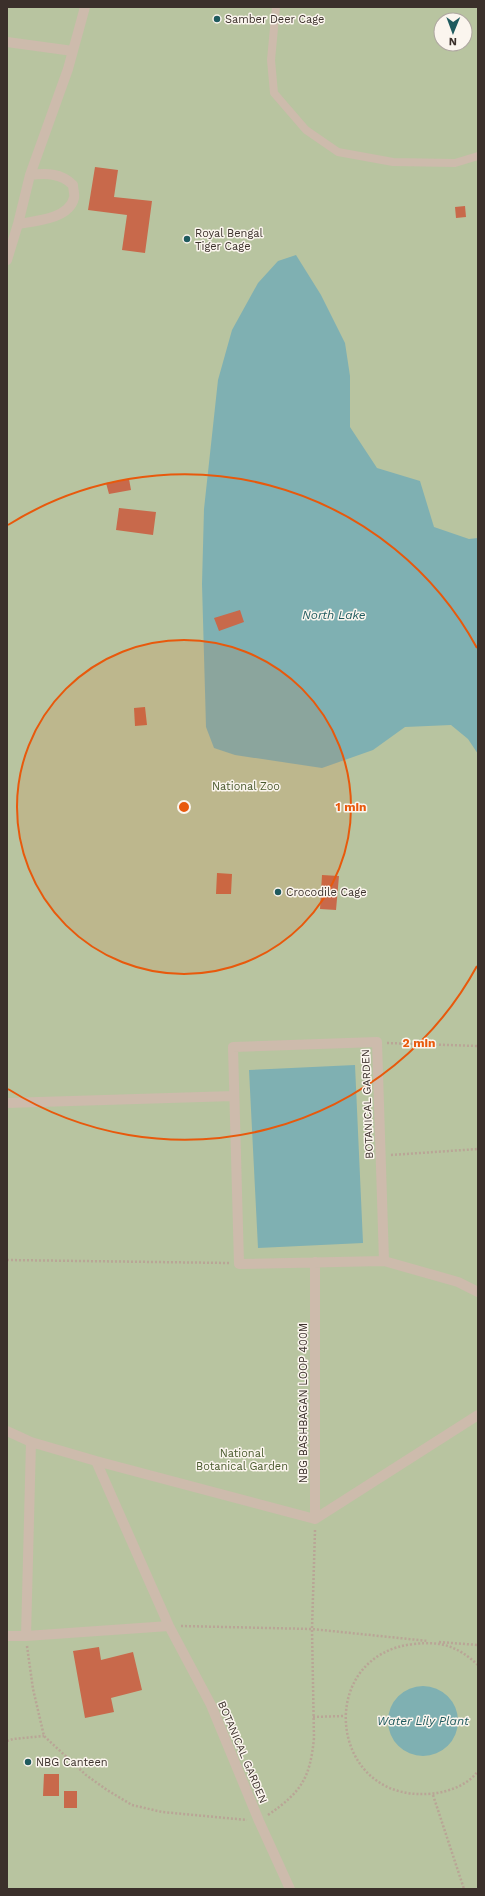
<svg xmlns="http://www.w3.org/2000/svg" width="485" height="1896" viewBox="0 0 485 1896" font-family="'Work Sans',sans-serif">
<rect width="100%" height="100%" fill="#f4ebe1"/>
<path fill="#b8c4a0" fill-rule="evenodd" d="M7,7h471v1882h-471zM441,20h24v24h-24z"/>
<path fill="#7fb0b2" d="M296,255l25,40 24,48 5,33v51l27,41 43,13 14,46 35,12 9,-1v216l-10,-15 -17,-14 -46,2 -32,23 -51,18 -87,-13 -21,-7 -8,-21 -4,-143 2,-75 14,-129 14,-50 26,-47 20,-22z
M355,1065l8,178 -105,5 -9,-178z
M388 1721a35 35 0 1 1 70 0a35 35 0 1 1-70 0Z"/>
<path fill="#c8694b" d="M95,167l23,3 -4,27 38,4 -7,52 -23,-3 5,-35 -39,-5z
M465,206l1,11 -10,1 -1,-11z
M129,479l2,11 -22,4 -3,-11z
M119,508l37,4 -3,23 -37,-5z
M240,610l4,12 -25,9 -5,-13z
M145,707l2,18 -12,1 -1,-18z
M217,873l15,1 -1,20h-15z
M322,875l17,1 -3,34 -16,-1z
M99,1647l2,13 32,-8 9,38 -31,8 3,14 -29,6 -12,-67z
M44,1774h15v22h-16z
M64,1791h13v17h-13z"/>
<g fill="none" stroke-linecap="round" stroke-linejoin="round">
<path stroke="#b9a596" stroke-width="2.5" stroke-dasharray="2 2" stroke-linecap="butt" d="M387,1043l91,3
M391,1155l87,-6
M7,1260l222,3
M181,1626l131,3 116,12
M439,1642l39,3
M27,1646l6,43 11,47 42,39 21,15 25,15 30,7 85,8
M478,1665c-21,-19 -36,-24 -64,-21 -96,10 -87,147 4,150 20,1 47,-5 60,-23
M313,1717l31,-1
M7,1741l6,-2 31,-3
M433,1795l31,94
M268,1815c33,-23 42,-36 46,-77l-2,-109 3,-99"/>
<path stroke="#cdbbac" stroke-width="8" d="M276,7l-5,53 3,33 32,37 32,22 55,10 62,1 23,-7"/>
<path stroke="#cdbbac" stroke-width="10" d="M7,42l66,9
M18,224c17,-3 51,-5 56,-26 1,-4 -1,-9 -1,-13 -12,-12 -27,-12 -43,-10
M7,260l11,-36 12,-49 38,-106 17,-62
M7,1103l227,-7
M384,1261l-7,-219 -144,5 6,217 145,-3 74,21 20,10
M7,1431l24,11 65,19 73,165 42,79 48,116 31,68
M96,1461l219,58
M315,1519v-257
M315,1519l163,-104
M7,1636h19l143,-10
M26,1636l5,-194"/>
</g>
<circle cx="184" cy="807" r="167" fill="#e8590c" fill-opacity=".12"/>
<g fill="none" stroke="#e8590c" stroke-width="2">
<circle cx="184" cy="807" r="167"/>
<path d="M477 966A333 333 0 0 1 8 1089M8 525A333 333 0 0 1 477 648"/>
</g>
<g fill="#1f5a5e" stroke="#fbf5ee" stroke-width="1.5">
<circle cx="217" cy="19" r="4"/>
<circle cx="187" cy="239" r="4"/>
<circle cx="278" cy="892" r="4"/>
<circle cx="28" cy="1762" r="4"/>
</g>
<g text-anchor="middle" stroke-width="3" stroke-linejoin="round" paint-order="stroke">
<g font-size="11" fill="#3b302b" stroke="#fbf5ee" text-anchor="start">
<text x="225" y="23">Samber Deer Cage</text>
<text x="195" y="237">Royal Bengal<tspan x="195" dy="13">Tiger Cage</tspan></text>
<text x="286" y="896">Crocodile Cage</text>
<text x="36" y="1766">NBG Canteen</text>
</g>
<g font-size="11" fill="#4a5a2e" stroke="#fbf5ee">
<text x="246" y="790">National Zoo</text>
<text x="242" y="1457">National<tspan x="242" dy="13">Botanical Garden</tspan></text>
</g>
<g font-size="11" fill="#3b302b" stroke="#fbf5ee">
<text transform="translate(367 1104) rotate(-92)" y="4">BOTANICAL GARDEN</text>
<text transform="translate(303 1403) rotate(-90)" y="4">NBG BASHBAGAN LOOP 400M</text>
<text transform="translate(243 1752) rotate(67)" y="4">BOTANICAL GARDEN</text>
</g>
<g font-size="12" font-style="italic" fill="#1f5a5e" stroke="#fbf5ee">
<text x="334" y="619">North Lake</text>
<text x="423" y="1725">Water Lily Plant</text>
</g>
</g>
<circle cx="184" cy="807" r="6" fill="#e8590c" stroke="#fbf5ee" stroke-width="2"/>
<g font-size="12" text-anchor="middle" font-weight="bold" fill="#e8590c" stroke="#fbf5ee" stroke-width="3" stroke-linejoin="round" paint-order="stroke">
<text x="351" y="811">1 min</text>
<text x="419" y="1047">2 min</text>
</g>
<rect width="485" height="1896" fill="none" stroke="#3b302b" stroke-width="16"/>
<g transform="translate(453 32) rotate(181)"><circle r="19" fill="#fbf5ee" stroke="#aea6a0"/>
<path d="M0-3L7 15L0 10L-7 15Z" fill="#1f5a5e"/>
<text y="-6" font-size="11" font-weight="bold" text-anchor="middle" fill="#3b302b">N</text>
</g>
</svg>
